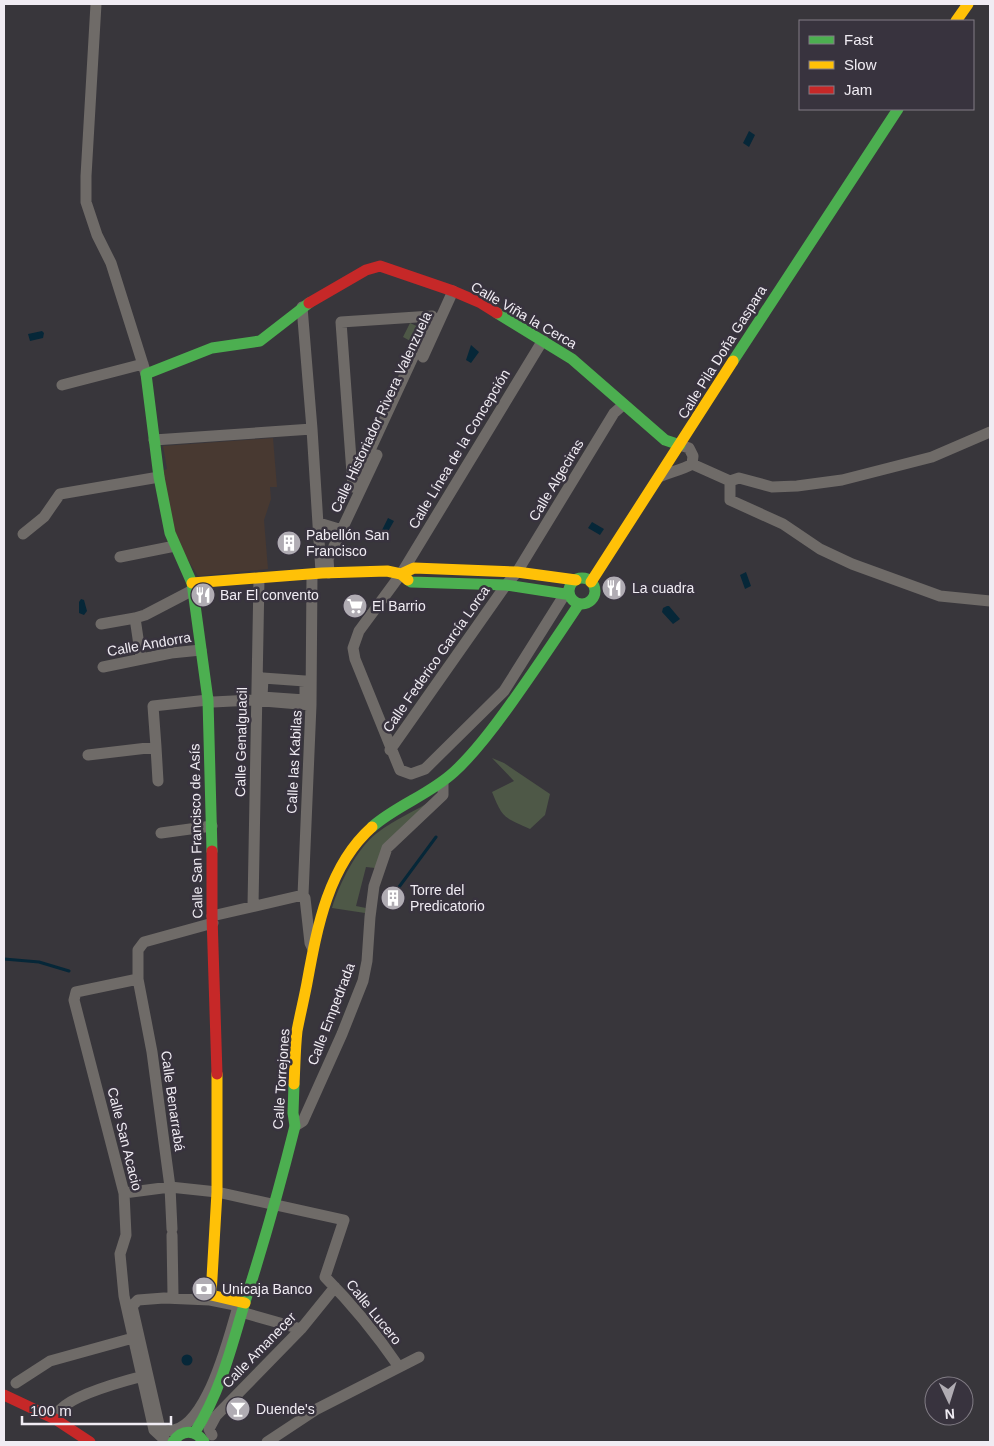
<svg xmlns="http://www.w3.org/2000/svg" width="994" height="1446" viewBox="0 0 994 1446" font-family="Arial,sans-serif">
<rect width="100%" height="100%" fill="#38363b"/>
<path fill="#483931" d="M273,438l4,49h-7l1,12 -7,21 4,49 -70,7 -24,-38 -13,-67 6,-2 -4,-23z"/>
<path fill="#4e5847" d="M410,323l11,5 -7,15 -11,-6z
M492,758l12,5 46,31 -5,21 -15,14c-26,-12 -27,-10 -38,-37l22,-11z
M434,799l-59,69 -9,-1 -10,39 10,2 -1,5 -33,-5c7,-24 25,-60 45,-75 18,-14 39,-22 57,-34z"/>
<path fill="#062738" d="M749,131l6,4 -6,12 -6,-4z
M42,331l2,2 -1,5 -13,3 -2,-7z
M471,345l8,7 -8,11 -5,-3z
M388,518l6,3 -8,14 -5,-3z
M592,522l12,7 -4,6 -12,-7z
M746,572l5,14 -6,3 -5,-14z
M81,599l3,1 3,11 -3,4 -5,-2v-11z
M667,606h2l11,13 -7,5 -11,-12 1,-4z
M181.5 1360a5.5 5.5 0 1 1 11 0a5.5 5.5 0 1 1-11 0Z"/>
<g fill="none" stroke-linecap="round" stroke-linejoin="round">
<path stroke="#062738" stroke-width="3" d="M399,887l37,-50
M4,959l35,3 30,9"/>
<path stroke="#6f6b68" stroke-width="11" d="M96,4l-10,172v26l11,33 14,28 35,111
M302,307l10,122 9,143
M432,316l-79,171 -12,-165z
M543,340l-142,234 -42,57 -6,17 2,11 45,111 11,4 14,-5 79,-78 61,-97 3,-3
M423,357l30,-66
M62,385l81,-21
M154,440l158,-11
M680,445l9,3 4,8 -1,8
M659,477c11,-5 23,-7 33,-13l38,17
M730,481v19l53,24 37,25 32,15 88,32 50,5
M730,481l9,-3 33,9 25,-1 45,-6 90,-23 58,-25
M319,523l23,7
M23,534l21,-17 16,-23 99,-17
M120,557l55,-11
M329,573l-1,-14 49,-104
M312,575l-1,130 -8,190 2,3 5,45 3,6
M135,618l5,34
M101,624l34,-6 10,-3 48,-25
M103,667l68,-14 30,-3
M263,678l42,3v19l-43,-3z
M156,747l2,34
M390,750l116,-165 11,-13 97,-159 9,-8
M88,755l68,-8 -3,-41 55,-6 5,2 39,-2 59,5
M161,833l51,-7
M253,906l6,-328
M212,916l91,-21
M138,979l-62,13 -2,8 50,193 2,42 -6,19 4,42 30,134 13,12
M295,1126l8,-5 39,-87 21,-53 4,-20 3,-44 4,-31 13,-38 56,-53v-13
M124,1193l46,-6 47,5 127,28 -19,57c28,28 52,58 74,90
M172,1229l-2,-42 -18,-135 -14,-73v-29l6,-8 69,-19
M172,1235l1,60
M164,1298l46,2 25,5 2,5c-8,26 -34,136 -77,119l-28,-123 6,-6z
M241,1312l60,17
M16,1383l34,-22 83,-23
M55,1419c2,-3 4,-8 6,-10 13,-14 63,-28 82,-33
M212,1435l-3,-6 7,-13 85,-87 34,-42
M267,1442l50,-33 102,-52"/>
<path stroke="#4caf50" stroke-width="11" d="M497,313l75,46 93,81 15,5
M733,361l165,-252
M569 591a13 13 0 1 1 26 0a13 13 0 1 1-26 0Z
M408,580l3,2 95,3 59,9
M372,827c25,-22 57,-32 82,-55 22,-20 41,-46 58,-70 23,-32 45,-65 67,-98
M212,851l-4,-151 -16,-117 -22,-50 -11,-56 -13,-103 66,-26 48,-7 49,-38
M195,1432c25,-39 36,-83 49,-127 19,-59 36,-119 51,-179l-2,-13 1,-29
M173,1442c9,-13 22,-13 31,0"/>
<path stroke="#ffc107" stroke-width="11" d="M956,21l12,-17
M401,574l13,-6 103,4 59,8
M591,582l142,-221
M192,583l130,-10 65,-2 14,3 7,6
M217,1074v118l-6,103 34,8
M294,1084c1,-17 1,-35 3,-53 3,-16 7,-32 10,-48 10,-55 21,-117 65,-156"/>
<path stroke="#c62828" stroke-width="11" d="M309,303l57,-33 14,-4 73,25 28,12 16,10
M212,851v65l5,158
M4,1395l51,24 35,23"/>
</g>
<defs>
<symbol id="building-disc" viewBox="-11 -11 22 22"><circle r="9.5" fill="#b0acb3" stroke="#38333e"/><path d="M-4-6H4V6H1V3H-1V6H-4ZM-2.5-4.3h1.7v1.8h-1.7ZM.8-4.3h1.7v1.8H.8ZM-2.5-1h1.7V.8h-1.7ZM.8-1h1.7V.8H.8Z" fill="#fff"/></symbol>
<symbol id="restaurant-disc" viewBox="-11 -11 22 22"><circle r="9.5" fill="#b0acb3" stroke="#38333e"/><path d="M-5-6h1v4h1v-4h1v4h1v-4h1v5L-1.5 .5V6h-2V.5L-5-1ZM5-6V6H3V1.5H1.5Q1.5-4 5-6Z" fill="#fff"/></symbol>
<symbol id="supermarket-disc" viewBox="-11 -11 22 22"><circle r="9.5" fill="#b0acb3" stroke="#38333e"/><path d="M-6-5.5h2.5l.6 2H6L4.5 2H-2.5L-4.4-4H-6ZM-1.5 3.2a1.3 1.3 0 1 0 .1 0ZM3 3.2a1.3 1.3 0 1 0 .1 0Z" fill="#fff"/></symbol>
<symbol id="bank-disc" viewBox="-11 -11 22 22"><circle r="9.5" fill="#b0acb3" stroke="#38333e"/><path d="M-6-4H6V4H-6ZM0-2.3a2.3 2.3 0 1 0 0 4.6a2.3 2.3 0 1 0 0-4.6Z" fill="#fff"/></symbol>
<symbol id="bar-disc" viewBox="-11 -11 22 22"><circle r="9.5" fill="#b0acb3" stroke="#38333e"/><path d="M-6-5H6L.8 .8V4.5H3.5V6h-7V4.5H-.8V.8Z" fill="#fff"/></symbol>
</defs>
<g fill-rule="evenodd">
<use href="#building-disc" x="275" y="529" width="28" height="28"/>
<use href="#restaurant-disc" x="600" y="574" width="28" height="28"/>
<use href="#restaurant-disc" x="189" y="581" width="28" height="28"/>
<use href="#supermarket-disc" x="341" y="592" width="28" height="28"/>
<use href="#building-disc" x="379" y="884" width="28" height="28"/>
<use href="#bank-disc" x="190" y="1275" width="28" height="28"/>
<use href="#bar-disc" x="224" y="1395" width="28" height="28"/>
</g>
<g text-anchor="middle" stroke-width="5" stroke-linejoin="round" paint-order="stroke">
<g font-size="14" fill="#f0ecf3" stroke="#38333e">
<text transform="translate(524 315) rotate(30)" y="5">Calle Viña la Cerca</text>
<text transform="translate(722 352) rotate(-58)" y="5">Calle Pila Doña Gaspara</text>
<text transform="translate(381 412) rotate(-65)" y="5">Calle Historiador Rivera Valenzuela</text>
<text transform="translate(459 449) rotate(-59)" y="5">Calle Línea de la Concepción</text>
<text transform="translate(556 480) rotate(-59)" y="5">Calle Algeciras</text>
<text transform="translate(149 644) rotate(-10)" y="5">Calle Andorra</text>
<text transform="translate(436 659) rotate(-55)" y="5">Calle Federico García Lorca</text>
<text transform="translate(241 742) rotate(-89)" y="5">Calle Genalguacil</text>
<text transform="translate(294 762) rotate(-87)" y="5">Calle las Kabilas</text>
<text transform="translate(196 831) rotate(-91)" y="5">Calle San Francisco de Asís</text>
<text transform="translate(331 1014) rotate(-69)" y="5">Calle Empedrada</text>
<text transform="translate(281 1079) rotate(-86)" y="5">Calle Torrejones</text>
<text transform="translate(173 1101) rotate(82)" y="5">Calle Benarrabá</text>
<text transform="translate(125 1139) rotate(76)" y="5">Calle San Acacio</text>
<text transform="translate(374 1312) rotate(51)" y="5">Calle Lucero</text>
<text transform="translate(259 1350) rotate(-46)" y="5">Calle Amanecer</text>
</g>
<g font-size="14" fill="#f0ecf3" stroke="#38333e" text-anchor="start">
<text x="306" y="540">Pabellón San<tspan x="306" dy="16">Francisco</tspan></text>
<text x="632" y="593">La cuadra</text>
<text x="220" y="600">Bar El convento</text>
<text x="372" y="611">El Barrio</text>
<text x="410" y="895">Torre del<tspan x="410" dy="16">Predicatorio</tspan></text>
<text x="222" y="1294">Unicaja Banco</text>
<text x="256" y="1414">Duende's</text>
</g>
</g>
<rect width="994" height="1446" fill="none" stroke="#f0ecf3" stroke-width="10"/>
<rect x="799" y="20" width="175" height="90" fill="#38333e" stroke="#827d86"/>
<rect x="809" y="36" width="25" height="8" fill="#4caf50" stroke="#827d86"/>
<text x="844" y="45" font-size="15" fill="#f0ecf3">Fast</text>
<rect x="809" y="61" width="25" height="8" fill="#ffc107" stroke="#827d86"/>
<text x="844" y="70" font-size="15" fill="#f0ecf3">Slow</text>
<rect x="809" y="86" width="25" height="8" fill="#c62828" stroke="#827d86"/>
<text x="844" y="95" font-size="15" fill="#f0ecf3">Jam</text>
<g transform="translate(949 1401) rotate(176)"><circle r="24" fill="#38333e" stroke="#827d86"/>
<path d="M0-4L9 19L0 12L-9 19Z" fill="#b0acb3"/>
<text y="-8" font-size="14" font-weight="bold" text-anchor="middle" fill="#f0ecf3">N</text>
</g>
<path d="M22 1416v8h149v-8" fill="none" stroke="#f0ecf3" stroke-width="2.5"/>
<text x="30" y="1416" font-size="15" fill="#f0ecf3" stroke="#38333e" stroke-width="4" paint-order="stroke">100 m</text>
</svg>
